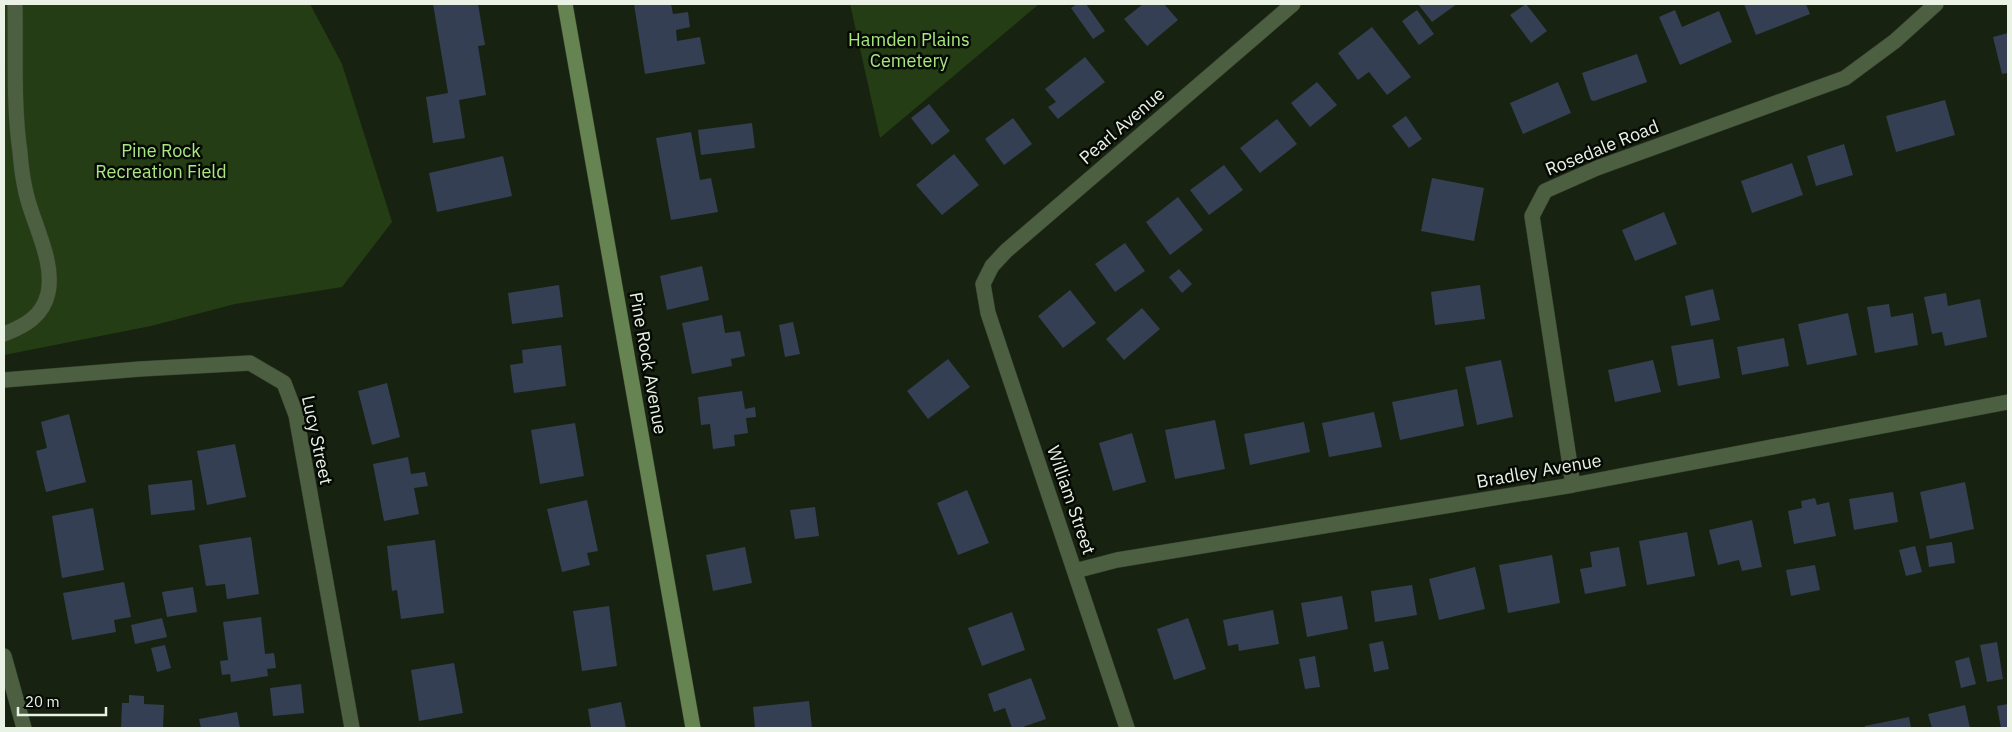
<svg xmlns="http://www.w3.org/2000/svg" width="2012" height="732" viewBox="0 0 2012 732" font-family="'IBM Plex Sans',sans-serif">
<rect width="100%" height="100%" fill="#172210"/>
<path fill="#253d14" d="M4,4h306l32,60 50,158 -50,65 -107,17 -84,22 -147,29z
M850,4h189l-159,134z"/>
<path fill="#353f53" d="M433,4h45l7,41 -7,1 8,49 -27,5 6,38 -32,5 -7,-46 22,-4z
M634,4h37l2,10 15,-2 2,15 -14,3 1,11 23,-4 5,27 -60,10z
M1077,4h9l19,27 -12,8 -22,-31z
M1143,4h21l14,16 -31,26 -23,-27z
M1418,4h39l-25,18z
M1526,4l21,27 -16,12 -21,-28z
M1744,4h62l4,10 -54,21z
M1417,10l17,24 -15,11 -17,-24z
M1675,10l7,17 37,-16 13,31 -52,23 -21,-48z
M1372,27l39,50 -24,18 -18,-23 -11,8 -20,-27z
M2008,33v40l-6,1 -9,-37z
M1637,54l10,28 -53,19 -3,-1 -9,-27z
M1085,57l20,25 -47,37 -10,-12 8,-5 -11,-13z
M1317,82l20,23 -27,22 -19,-24z
M1558,82l13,31 -48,21 -13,-31z
M1945,100l10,35 -59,17 -10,-36z
M929,104l21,27 -18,14 -21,-27z
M1406,116l16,23 -13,9 -17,-22z
M1013,118l19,26 -28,21 -19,-26z
M1277,119l20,25 -37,29 -20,-25z
M752,123l3,25 -54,7 -3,-25z
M691,132l9,48 11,-2 7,34 -47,8 -15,-82z
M1844,144l9,31 -37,11 -9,-30z
M954,154l25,31 -37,30 -26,-30z
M503,156l9,40 -75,16 -8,-39z
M1792,163l11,32 -51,18 -11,-32z
M1224,165l19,25 -34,25 -19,-25z
M1432,178l52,10 -10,53 -53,-10z
M1178,197l25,33 -33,25 -24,-33z
M1664,212l13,32 -42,17 -13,-31z
M1125,243l20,28 -30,21 -20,-28z
M702,266l7,34 -42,10 -7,-34z
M1179,269l13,15 -10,9 -13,-16z
M559,285l4,32 -51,7 -4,-31z
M1480,285l5,34 -50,6 -4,-33z
M1713,289l7,31 -29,6 -6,-30z
M1070,290l26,33 -33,25 -25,-32z
M1946,293l2,13 32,-7 7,38 -42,9 -3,-14 -10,2 -8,-37z
M1889,304l2,13 22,-4 5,32 -43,8 -8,-46z
M1142,308l18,21 -36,31 -18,-21z
M1848,313l9,42 -50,10 -9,-41z
M722,315l3,18 15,-2 5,25 -14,3 1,7 -40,8 -10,-51z
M793,322l7,32 -15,3 -6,-32z
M1784,338l5,28 -47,9 -5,-28z
M1713,339l7,39 -42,8 -7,-40z
M561,345l5,41 -52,7 -4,-28 13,-2 -1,-13z
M948,359l22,28 -42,32 -21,-28z
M1501,360l12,57 -36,8 -12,-58z
M1653,360l8,32 -46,10 -7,-32z
M387,383l13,54 -28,8 -14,-54z
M1457,389l7,37 -64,14 -8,-38z
M742,391l3,18 10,-2 1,10 -10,1 2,15 -14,2 1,11 -22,3 -3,-25 -9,1 -3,-28z
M1374,412l8,35 -53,10 -7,-34z
M69,414l17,68 -40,10 -10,-41 11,-3 -6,-26z
M1215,420l10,49 -50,10 -10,-49z
M1304,422l6,30 -60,13 -6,-31z
M575,423l9,53 -44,8 -9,-54z
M1132,433l14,49 -33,9 -14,-48z
M235,444l11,53 -39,8 -10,-54z
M408,457l3,17 14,-2 3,14 -14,2 5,26 -35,7 -11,-57z
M192,480l3,30 -44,5 -3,-30z
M1965,482l9,47 -44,10 -10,-47z
M967,490l22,53 -31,12 -21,-52z
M1893,492l5,30 -44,8 -5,-31z
M1815,498l2,7 12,-3 7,34 -42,8 -6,-33 14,-3 -1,-7z
M587,500l11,51 -11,2 3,12 -28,7 -15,-63z
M815,507l4,29 -24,3 -5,-29z
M93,508l11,62 -42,8 -10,-62z
M1752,520l10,47 -20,4 -3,-11 -21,5 -9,-35z
M1687,532l8,44 -48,9 -8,-44z
M251,537l8,57 -32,5 -2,-15 -19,2 -7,-41z
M435,540l9,73 -43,6 -4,-29 -5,1 -5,-45z
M1952,542l3,21 -26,4 -3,-21z
M1915,546l7,26 -16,4 -7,-26z
M745,547l7,36 -39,8 -7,-36z
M1619,547l7,39 -41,8 -5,-25 12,-2 -2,-15z
M1552,555l8,48 -52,10 -9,-48z
M1815,565l5,25 -29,6 -5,-26z
M1475,567l10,42 -46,11 -10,-41z
M124,582l7,35 -17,3 2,12 -44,8 -9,-47z
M1412,585l5,30 -42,7 -4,-31z
M193,587l4,25 -30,5 -5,-25z
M1342,596l6,33 -41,8 -6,-34z
M609,606l8,60 -35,5 -9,-60z
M1273,610l6,34 -40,7 -1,-7 -10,2 -5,-26z
M1012,612l13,38 -43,16 -14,-38z
M261,617l4,37 9,-1 2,15 -9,1 1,7 -37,6 -1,-8 -8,1 -2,-14 8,-1 -5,-38z
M162,618l5,19 -32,7 -4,-19z
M1188,618l18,51 -32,11 -17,-51z
M1383,641l6,28 -15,3 -5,-28z
M1997,642l6,37 -16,3 -7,-37z
M165,645l6,23 -14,4 -6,-24z
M1315,656l5,31 -15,2 -6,-30z
M1969,657l7,27 -15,4 -6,-27z
M454,663l9,50 -44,8 -8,-51z
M1031,678l15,41 -26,9h-8l-7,-20 -11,4 -6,-18z
M301,684l3,29 -31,3 -3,-28z
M129,695l15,1v8l20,1 -1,23h-42l1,-25h7z
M809,701l3,27h-57l-2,-21z
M621,702l5,26h-35l-3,-19z
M2008,704v24h-7l-4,-22z
M1965,705l5,23h-38l-4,-14z
M237,712l3,16h-39l-2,-9z
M1909,717l2,11h-46v-2z"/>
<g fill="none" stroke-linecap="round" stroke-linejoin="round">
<defs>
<path id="lane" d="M4,334c21,-8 39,-18 44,-41 7,-32 -15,-69 -22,-100 -3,-13 -5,-27 -6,-41 -7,-49 -4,-99 -5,-148"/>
<path id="street" d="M4,380l136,-11 110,-6 34,20 12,32 56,313
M1573,485l-41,-269 13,-25 52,-23 248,-90 50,-37 41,-37
M1075,571l42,-11 456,-75 435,-83
M4,656l20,72
M1127,728l-139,-415 -5,-29 9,-18 14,-15 287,-247"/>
<path id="secondary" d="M565,4l128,724"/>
</defs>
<use href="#lane" stroke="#353f2e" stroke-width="16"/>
<use href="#street" stroke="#353f2e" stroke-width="16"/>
<use href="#secondary" stroke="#353f2e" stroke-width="16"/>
<use href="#lane" stroke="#4c5f40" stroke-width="15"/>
<use href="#street" stroke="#4c5f40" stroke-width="15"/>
<use href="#secondary" stroke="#658452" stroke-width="15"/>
</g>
<g text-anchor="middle" stroke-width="5" stroke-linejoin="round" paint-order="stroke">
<g font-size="18" fill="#a9e881" stroke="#060a04">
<text x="909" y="46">Hamden Plains<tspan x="909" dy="21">Cemetery</tspan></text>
<text x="161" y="157">Pine Rock<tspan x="161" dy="21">Recreation Field</tspan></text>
</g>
<g font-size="18" fill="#eaf2e6" stroke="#060a04">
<text transform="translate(1122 126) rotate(-41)" y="6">Pearl Avenue</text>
<text transform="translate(1602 148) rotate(-22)" y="6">Rosedale Road</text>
<text transform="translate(648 363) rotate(80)" y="6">Pine Rock Avenue</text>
<text transform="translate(317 440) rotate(78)" y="6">Lucy Street</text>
<text transform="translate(1539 471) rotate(-10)" y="6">Bradley Avenue</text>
<text transform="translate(1071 500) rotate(71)" y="6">William Street</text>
</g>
</g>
<rect width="2012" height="732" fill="none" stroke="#eaf2e6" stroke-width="10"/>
<path d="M18 707v8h88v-8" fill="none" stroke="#eaf2e6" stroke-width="2.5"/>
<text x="25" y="707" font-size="15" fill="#eaf2e6" stroke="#060a04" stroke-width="4" paint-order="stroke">20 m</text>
</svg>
